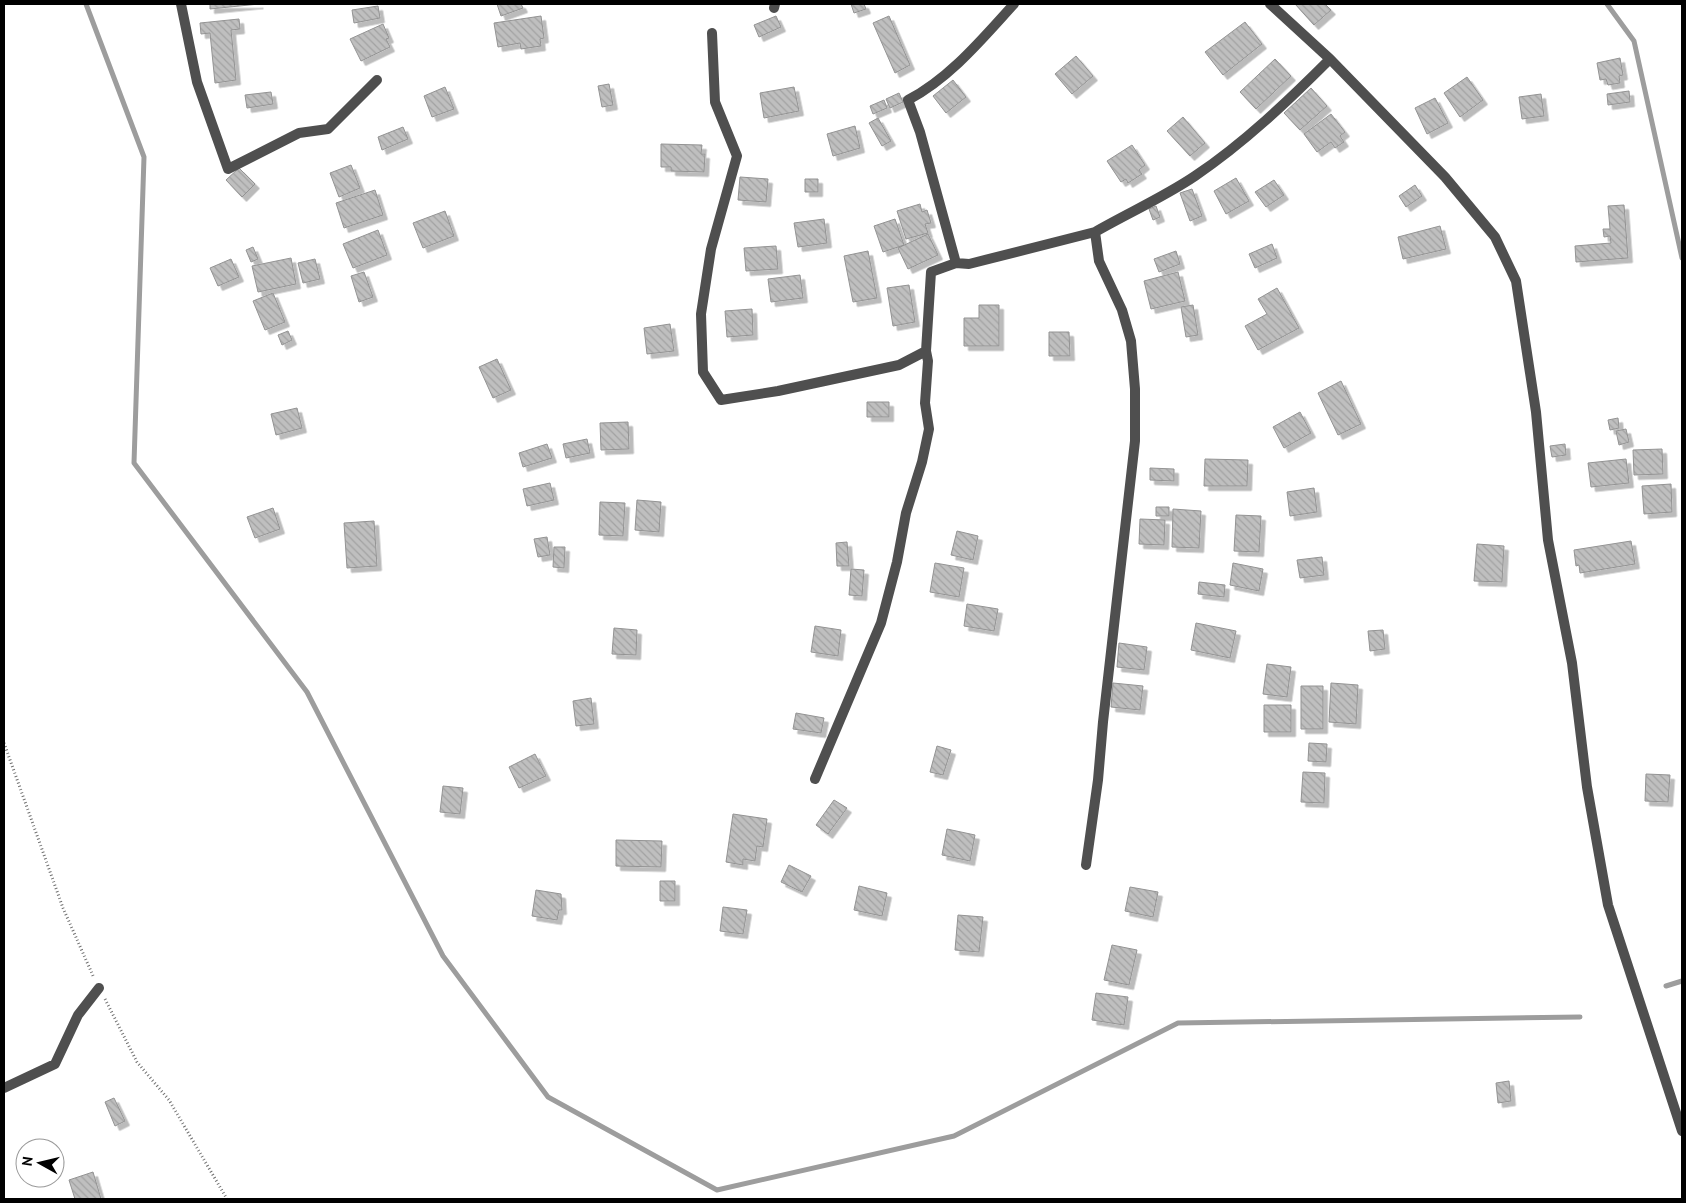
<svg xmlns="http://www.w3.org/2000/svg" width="1686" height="1203" viewBox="0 0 1686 1203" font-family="'PT Sans',sans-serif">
<defs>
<pattern id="building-back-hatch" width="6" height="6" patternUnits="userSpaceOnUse" patternTransform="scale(1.25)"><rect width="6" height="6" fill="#bfbfbf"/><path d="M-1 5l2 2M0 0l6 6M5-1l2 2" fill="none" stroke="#a2a2a2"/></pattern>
<filter id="shadow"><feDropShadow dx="4.5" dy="4.5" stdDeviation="0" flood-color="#0004"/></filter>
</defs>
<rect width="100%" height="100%" fill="#fff"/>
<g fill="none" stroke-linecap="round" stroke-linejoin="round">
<path stroke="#9d9d9d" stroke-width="5" d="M86,4l58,153 -10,306 173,229 136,264 105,141 169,93 237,-54 224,-113 402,-6
M1607,4l27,37 48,217
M1666,986l16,-5"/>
</g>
<path fill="url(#building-back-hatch)" stroke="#939393" filter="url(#shadow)" d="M210,4h49l-49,5z
M497,4h24l2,4 -22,8z
M851,4h13l2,5 -12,4z
M1295,4h30l6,6 -17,15z
M378,6l2,12 -26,5 -2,-13z
M541,16l3,22 -4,1 1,7 -20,3 -1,-6 -22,4 -4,-24z
M776,16l5,11 -22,10 -5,-12z
M889,16l21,49 -15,8 -22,-50z
M239,19l1,10 -9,1 5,50 -21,3 -5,-50 -9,1 -1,-11z
M1245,22l17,22 -39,31 -18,-23z
M383,24l6,14 -3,1 4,8 -29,14 -11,-22z
M1076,56l17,20 -21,18 -17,-20z
M1620,58l3,17 -4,1 1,7 -12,2 -2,-6 -6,1 -3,-17z
M1275,59l16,17 -35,33 -16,-17z
M1467,77l16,23 -23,17 -16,-24z
M953,80l13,17 -20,16 -13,-17z
M609,84l4,21 -11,2 -4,-21z
M445,87l9,22 -22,8 -8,-21z
M794,87l5,24 -35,7 -4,-25z
M1311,88l16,18 -27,24 -16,-17z
M1629,91l1,11 -22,3 -1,-11z
M271,92l2,12 -26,4 -2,-13z
M899,93l4,9 -13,6 -4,-9z
M1541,94l3,22 -22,3 -3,-22z
M1435,98l13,25 -21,11 -12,-26z
M884,100l3,8 -14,6 -3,-8z
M1331,114l14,18 -5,4 4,6 -9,6 -4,-6 -14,10 -13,-18z
M1183,117l22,26 -15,13 -23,-25z
M878,118l13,23 -9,5 -13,-23z
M855,126l5,22 -27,8 -6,-22z
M403,127l5,12 -26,11 -4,-13z
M661,144l41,1 -1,9h4l-1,18 -33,-1v-4h-10z
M1132,145l13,20 -6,5 3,4 -14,9 -2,-4 -5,3 -14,-21z
M351,165l9,23 -21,9 -9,-24z
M239,168l16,16 -13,13 -16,-17z
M740,177l28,2 -2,23 -28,-2z
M1236,178l13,23 -23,13 -12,-23z
M805,179h13v13h-13z
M1274,180l10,15 -18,12 -11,-15z
M1415,185l7,11 -16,11 -7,-11z
M1192,189l10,27 -12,5 -10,-28z
M375,190l8,25 -39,13 -8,-25z
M920,204l2,8 5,-2 4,13 -6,1 3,9 -22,6 -9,-28z
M1624,205l4,53 -52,4 -1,-16 36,-3 -1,-7 -6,1 -1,-8h7l-2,-23z
M1156,206l4,11 -7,3 -4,-11z
M445,211l9,25 -31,12 -10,-25z
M824,219l3,24 -29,4 -4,-24z
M895,219l9,26 -21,7 -9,-26z
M1440,226l6,23 -43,10 -5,-22z
M378,230l9,25 -34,13 -10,-24z
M928,234l10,21 -30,14 -10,-21z
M1272,244l5,14 -22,10 -6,-14z
M776,246l2,23 -32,2 -2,-23z
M253,247l5,12 -7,3 -5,-12z
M868,251l9,47 -24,4 -9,-46z
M1176,251l4,13 -21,8 -5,-13z
M291,258l5,26 -38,8 -6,-26z
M231,259l8,18 -21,9 -8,-18z
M315,259l5,20 -17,4 -5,-20z
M364,272l9,25 -14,5 -8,-26z
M1178,272l7,29 -34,8 -7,-28z
M800,275l3,23 -32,4 -3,-23z
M909,285l6,37 -22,4 -6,-38z
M1277,288l22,40 -41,22 -13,-24 22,-12 -9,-15z
M273,293l12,29 -20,8 -12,-29z
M979,305h20v41h-35v-28h15z
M1193,305l5,30 -12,2 -5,-30z
M752,309l1,26 -26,2 -2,-26z
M670,324l4,27 -27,3 -3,-26z
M288,331l4,9 -10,5 -4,-10z
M1049,332h20l1,24h-21z
M497,359l14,31 -18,8 -14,-31z
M1341,381l20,43 -23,11 -20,-42z
M867,402h22v15h-22z
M297,408l5,20 -26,7 -5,-21z
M1300,412l11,21 -27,15 -11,-21z
M1618,418l1,10 -9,2 -2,-10z
M628,422l1,27 -28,1 -1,-27z
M1626,429l3,13 -10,3 -3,-14z
M587,439l3,14 -24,5 -3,-14z
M547,444l5,14 -29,9 -4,-14z
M1565,444l1,11 -14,2 -2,-11z
M1662,449l1,25 -29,1 -1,-25z
M1205,459l43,1 -1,26h-43z
M1626,459l3,24 -38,4 -3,-24z
M1150,468l24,1v12l-24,-1z
M550,483l4,17 -27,6 -4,-17z
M1671,484l1,28 -28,2 -2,-28z
M1314,488l3,24 -27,4 -3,-24z
M637,500l24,2 -2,30 -24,-2z
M600,502l25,1 -2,33 -24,-1z
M1156,507h13v9h-13z
M273,508l7,21 -25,9 -8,-21z
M1173,509l28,2 -2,37 -27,-1z
M1236,515l25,1 -2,36 -25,-1z
M1140,519l25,1 -1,25 -25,-1z
M374,521l3,45 -30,2 -3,-45z
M957,531l21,5 -5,24 -22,-5z
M547,537l3,18 -12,2 -4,-18z
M1631,541l4,23 -55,9 -1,-8 -3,1 -2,-16z
M847,542l2,24h-12l-1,-23z
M1477,544l27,2 -2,36 -28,-1z
M554,547h11l-1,21 -11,-1z
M1322,557l2,18 -24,3 -3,-18z
M935,563l29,5 -5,29 -29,-5z
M1233,563l30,6 -4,22 -29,-6z
M851,569l13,1 -2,26 -13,-1z
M1199,582l26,3 -1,12 -26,-3z
M967,604l31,5 -4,22 -30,-5z
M1196,623l40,8 -6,27 -39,-8z
M815,626l26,4 -3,26 -27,-4z
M614,628l23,2 -1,25 -24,-1z
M1383,630l2,19 -15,2 -2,-20z
M1119,643l28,4 -3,23 -27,-3z
M1267,664l24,3 -4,30 -24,-3z
M1113,683l30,3 -3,24 -29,-3z
M1331,683l27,2 -2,39 -27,-2z
M1301,686h22v43h-22z
M591,698l3,26 -18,2 -3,-25z
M1264,705h27v27h-27z
M796,713l28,5 -3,15 -28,-4z
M1309,743l18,1 -1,18 -18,-1z
M937,746l14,4 -8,25 -13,-3z
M535,754l11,22 -27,12 -10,-21z
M1303,772l22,1 -1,30 -23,-1z
M1646,774l24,1 -2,27 -23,-1z
M443,786l20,2 -3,26 -20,-2z
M834,800l13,8 -19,26 -12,-9z
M733,814l34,5 -4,28 -6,-1 -2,15 -12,-2v6l-17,-3z
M947,829l28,6 -5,26 -28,-6z
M616,840l46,1 -1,26 -45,-1z
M789,865l22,11 -9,16 -21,-10z
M660,881h15v20h-15z
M859,886l28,7 -5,23 -28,-6z
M1130,887l28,5 -5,25 -28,-6z
M536,890l25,4 1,16h-3l-2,10 -25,-4z
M723,907l24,3 -4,24 -23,-3z
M958,915l25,2 -4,35 -24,-2z
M1112,945l25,5 -8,35 -25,-5z
M1096,993l32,4 -4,28 -32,-5z
M1509,1081l2,20 -13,2 -2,-20z
M114,1098l11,23 -10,5 -10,-24z
M93,1172l8,27h-26l-6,-19z"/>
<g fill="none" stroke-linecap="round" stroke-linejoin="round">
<path stroke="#717171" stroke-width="3" stroke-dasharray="1 2.5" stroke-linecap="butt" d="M4,743l59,165 31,70
M105,999l32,63 32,38 58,99"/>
<path stroke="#4f4f4f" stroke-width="10" d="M181,4l16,78 31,87 71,-36 29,-4 49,-49
M1014,4c-32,35 -64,74 -106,96l12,32 36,131 13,1 126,-32
M1270,4l60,55 115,118 50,60 21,44 20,131 12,128 24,123 15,124 21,118 74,226
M774,8l1,-4
M712,33l3,69 22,54 -26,93 -10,65 2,58 18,28 57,-9 121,-26 27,-14 5,-79 25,-9
M815,779l66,-156 16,-61 9,-49 16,-51 7,-33 -4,-26 3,-42 -2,-10
M1086,865l12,-85 5,-58 32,-281v-52l-4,-48 -9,-31 -23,-49 -4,-29c33,-19 69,-35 100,-56 49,-33 93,-75 135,-117
M4,1088l51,-24 23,-49 21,-27"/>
</g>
<rect width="1686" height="1203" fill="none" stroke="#000000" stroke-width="10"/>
<g transform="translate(40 1163) rotate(278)"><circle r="24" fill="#ffffff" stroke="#999999"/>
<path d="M0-4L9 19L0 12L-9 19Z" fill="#000000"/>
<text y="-8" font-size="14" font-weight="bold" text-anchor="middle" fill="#000000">N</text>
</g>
</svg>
